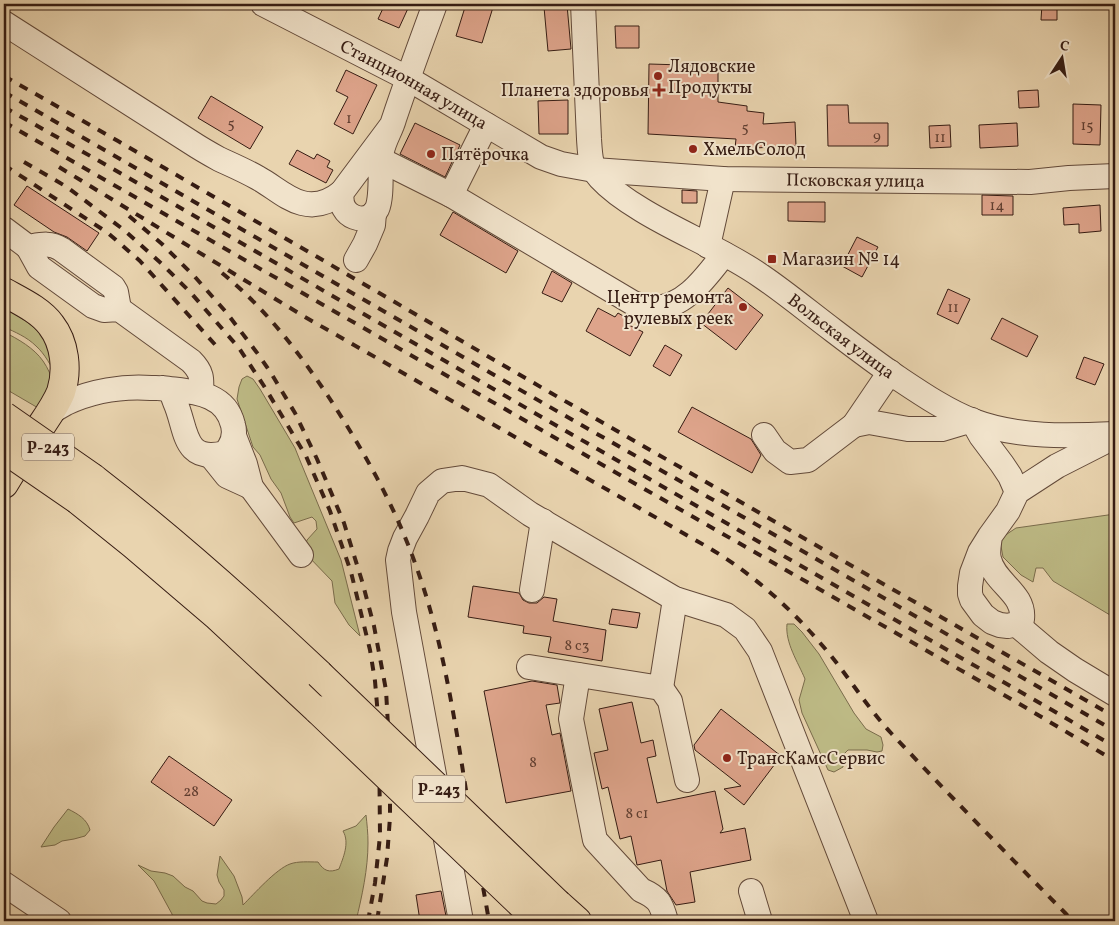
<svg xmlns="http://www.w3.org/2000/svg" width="1119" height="925" viewBox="0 0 1119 925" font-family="Vollkorn,serif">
<rect width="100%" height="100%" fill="#e9d4af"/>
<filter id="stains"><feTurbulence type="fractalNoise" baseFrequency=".004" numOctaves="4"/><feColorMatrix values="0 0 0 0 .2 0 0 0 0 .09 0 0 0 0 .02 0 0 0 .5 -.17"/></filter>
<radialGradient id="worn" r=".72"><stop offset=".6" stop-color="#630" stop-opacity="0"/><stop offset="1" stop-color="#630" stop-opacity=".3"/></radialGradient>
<path fill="#bebb86" stroke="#7a6c4c" d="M4,308c14,8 31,17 40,31 6,8 10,28 13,38 -6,-11 -12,-23 -21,-31 -9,-9 -21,-14 -32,-19z
M4,332c14,7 30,16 39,29 5,7 8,15 11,23l-9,28 -41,-24z
M247,376l6,3 7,10 35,59 6,15 40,97 19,76 -11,-11 -14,-22 -3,-22 -25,-26 -2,-8 2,-7 10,-11 -1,-8 -4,-4 -18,6 -4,-6 -9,-24 -10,-14 -11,-24 -7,-8 -16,-48 2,-12 3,-8z
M1115,514v104l-62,-37 -10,-13h-7l-3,14 -12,-7 -18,-18 -3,-16 4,-5 12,-8z
M787,624h7l8,8 17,22 35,59 12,16 15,8 2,8 -1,6 -5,1 -10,-2h-19l-5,5v12l-9,5 -6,-2 -26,-57 -3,-13 6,-21c-7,-17 -20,-36 -18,-55z
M68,809c10,5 19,10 22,21l-5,6 -11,3 -12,2 -7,4 -14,2 13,-20z
M366,815c1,9 2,18 2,28 0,26 -6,53 -12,78h-182l-2,-7 -18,-33 -16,-16 13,6 14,2 8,3 12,11 8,4 9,10 5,2 9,1 5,-4 3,-4v-6l-5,-8 -2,-7 3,-19 14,20 8,21 1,8c11,-11 33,-36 47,-41 8,-3 19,-2 28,-2 6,9 11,11 21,7 4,-11 11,-26 4,-38l13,-5z"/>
<path fill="#dea48b" stroke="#361c13" d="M385,4h25l-11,24 -21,-9z
M466,4h28l-12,39 -26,-7z
M1042,4h15v16h-16z
M567,5l4,44 -23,2 -4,-44z
M615,26h24v22h-23z
M649,64l69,2v36l29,4v5l17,2 -1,11 32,-2 1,24 -42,2v1l-19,-1 1,-9 -88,-5z
M346,70l31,15 -24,49 -19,-10 14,-27 -12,-6z
M1038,90l1,17 -20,1 -1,-17z
M211,96l52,31 -13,22 -52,-31z
M568,100v34h-29l-1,-33z
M1073,104l28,1 -1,40 -27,-1z
M827,105h21l1,18h39v23h-60z
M415,123l45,22 -15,32 -45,-23z
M1017,123l1,23 -38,2 -1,-23z
M950,125l1,22 -21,1 -1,-22z
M297,150l17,9 3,-5 13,7 -3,6 6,3 -7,13 -37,-19z
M27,186l72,47 -12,18 -20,-14 -13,-5 -40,-27z
M682,190l15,1v12h-15z
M982,195l31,1v19h-31z
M788,202h37v20l-37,-1z
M1100,205l1,26 -22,2v-9l-15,1 -1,-17z
M453,212l65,39 -12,22 -66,-38z
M857,237l21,10 -16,30 -20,-11z
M552,271l20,12 -10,19 -20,-9z
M728,288l35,27 -27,35 -35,-27z
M948,289l22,10 -12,25 -21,-10z
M598,308l17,9 3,-4 14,8 -3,4 14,7 -13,24 -44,-25z
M1002,318l36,18 -11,21 -36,-18z
M665,345l17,10 -12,21 -17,-10z
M1084,357l20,7 -9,21 -19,-7z
M692,407l59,32 10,16 -9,18 -74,-41z
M473,586l46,7 4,7 6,3h8l7,-6 13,2 -4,22 53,9 -4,31 -54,-9 3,-15 -28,-4 1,-7 -56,-9z
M612,609l28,4 -3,15 -28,-4z
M532,681l25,4 3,18 -14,2 6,30 8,-2 11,58 -65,12 -22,-112z
M632,702l9,41 12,-3 3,16 -9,2 10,45 58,-12 8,38 -3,4 25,-5 6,32 -61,12 5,30 -19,3 -9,-14 -6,-31 -24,5 -6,-29 -11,3 -12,-52 -6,2 -8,-36 14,-3 -9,-41z
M721,709l60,47 -37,49 -20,-16 17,-3 -46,-36 -1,-5z
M169,756l63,44 -18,26 -63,-44z
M441,891l6,30h-27l-4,-26z"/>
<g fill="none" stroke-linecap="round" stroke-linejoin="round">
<defs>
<g id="minor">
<path id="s1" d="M263,4l144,74 134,79 20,7 33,6 129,9 307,3 39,-4 46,-2"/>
<path id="s2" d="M583,4l6,135c1,15 1,28 11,39 12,13 27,23 42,32 39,24 82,40 119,66 25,17 49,37 73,55 21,16 42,32 64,47 24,16 49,33 75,43 45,17 95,15 142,13"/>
<path d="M4,23l188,120c9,6 18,11 27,16 13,6 27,12 39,19 15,8 28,21 44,25 15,4 29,-2 40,-11"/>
<path d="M392,125l-50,67c-5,26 26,35 35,17 6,-14 2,-42 5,-58 2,-11 9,-21 12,-32 13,-39 27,-77 41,-115"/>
<path d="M381,160l70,35 182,108c6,2 13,4 19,5 32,1 54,-31 72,-54"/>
<path d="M451,195l35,-70"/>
<path d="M4,229l24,18c12,-2 22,-5 33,2l52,38 3,5 3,17"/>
<path d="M708,246l15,-67"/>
<path d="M28,247l11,20 54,39 11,4 15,-1 72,52c11,11 11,17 10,32"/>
<path d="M356,260l9,-16 8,-19 1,-12"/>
<path d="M49,413c6,-3 11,-7 17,-10 26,-12 57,-17 85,-15 6,0 14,-1 19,4 2,2 4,7 5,10 12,26 7,62 50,51 7,-8 11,-17 8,-28 -8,-34 -43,-33 -70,-37"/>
<path d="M854,425l15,-3 39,7h34l30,-9 9,16 21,28 8,12 7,16"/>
<path d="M764,435l11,16 15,11 18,-2 46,-35 36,-53"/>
<path d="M234,436l11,28 6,23 50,68"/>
<path d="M211,456l16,20 24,11"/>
<path d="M990,536c-1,8 -3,16 -1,23 5,24 36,34 33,60l-6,5 -8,2 -8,-1 -8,-3 -9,-7 -11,-15 -2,-6v-8l2,-13 8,-21 10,-16 18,-25 9,-19 40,-26 55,-28"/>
<path d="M532,590l11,-69"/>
<path d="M1016,624l33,28 26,18 40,24"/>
<path d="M529,667l132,21 14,-89"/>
<path d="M578,675l-7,44 24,121 46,50c18,8 20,13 25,31"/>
<path d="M661,688l9,13 17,79"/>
<path d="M4,884l55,37"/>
<path d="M751,891l9,30"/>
<path d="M461,921l-57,-309 -6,-52 2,-9 5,-13 12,-22 11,-23 14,-12 20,-3 27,7 41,29 145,85 51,16 19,14 15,22 106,270"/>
</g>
<path id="major" d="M4,292c16,9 36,18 47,33 14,18 17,45 10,67 -6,15 -17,29 -26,43 -10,16 -21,32 -31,49"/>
<path id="highway" d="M93,478c79,61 153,127 226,196
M78,500l56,45 82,70 102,95
M558,904l19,17"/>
</defs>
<use href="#minor" stroke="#634a3a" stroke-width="26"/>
<use href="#major" stroke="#361c13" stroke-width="30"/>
<use href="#highway" stroke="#361c13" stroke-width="30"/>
<use href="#minor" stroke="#f1e3cb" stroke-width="24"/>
<use href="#major" stroke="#e9d4af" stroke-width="28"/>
<use href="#highway" stroke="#e9d4af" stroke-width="28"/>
<path stroke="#361c13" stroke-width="4" stroke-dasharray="9 9" stroke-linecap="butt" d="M4,76l114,65 433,252 564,324
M4,92l558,322 183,104 370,213
M4,107l118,67 437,253 493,283 63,37
M4,122l1014,581 97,58
M24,162l43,25 57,43 39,35 28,28 48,55 25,38 42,70 24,55 21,61 19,78 5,31 4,47 1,108 -5,47 -7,38
M4,165l104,68 32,28 79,88
M59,167l246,150 371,212c15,9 31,17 46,27 37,24 70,54 99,88 25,28 44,61 70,89 60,64 121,126 182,188
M129,216l33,28 33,33 31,35 32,42 13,19 24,40 22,46 27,64 18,58 12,45 12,64 4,72v55l-3,41 -10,63
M222,273c42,34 76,78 106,123 34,52 66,108 87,167 24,65 36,134 47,202 8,52 18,104 27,156"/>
<defs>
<path id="highway-bridge" d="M4,416l89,62
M4,449l74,51
M319,674l239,230
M318,710l221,211"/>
</defs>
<use href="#highway-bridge" stroke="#361c13" stroke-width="30" stroke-linecap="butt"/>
<use href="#highway-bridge" stroke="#e9d4af" stroke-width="28"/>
</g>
<g fill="#8f2418" stroke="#f1e3cb" stroke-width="2">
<circle cx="658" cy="76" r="5"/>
<path d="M656.5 82.5h5v5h5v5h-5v5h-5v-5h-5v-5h5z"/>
<circle cx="693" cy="149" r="5"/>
<circle cx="431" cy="154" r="5"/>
<rect x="767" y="254" width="10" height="10" rx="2.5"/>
<circle cx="743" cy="307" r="5"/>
<circle cx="727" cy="758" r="5"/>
</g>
<g text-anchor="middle" stroke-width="4" stroke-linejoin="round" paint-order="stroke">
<g font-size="15" fill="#603e31">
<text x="349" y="123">1</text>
<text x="231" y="128">5</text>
<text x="1087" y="130">15</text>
<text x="745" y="132">5</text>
<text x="877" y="140">9</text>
<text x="940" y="142">11</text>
<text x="997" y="210">14</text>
<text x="953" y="312">11</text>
<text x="577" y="650">8 с3</text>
<text x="533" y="767">8</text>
<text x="191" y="796">28</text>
<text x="637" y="818">8 с1</text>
</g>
<g fill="#f1e3cb" stroke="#6e584a" stroke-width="1">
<rect x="22" y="433.5" width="52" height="27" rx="4"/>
<rect x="413" y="775.5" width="52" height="27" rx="4"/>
</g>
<g font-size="16" font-weight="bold" fill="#361c13">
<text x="48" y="453">Р-243</text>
<text x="439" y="795">Р-243</text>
</g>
<g font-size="18" fill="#361c13" stroke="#f1e3cb" text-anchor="start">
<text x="668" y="72">Лядовские<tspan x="668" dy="21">Продукты</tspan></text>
<text x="649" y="96" text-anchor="end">Планета здоровья</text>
<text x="703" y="155">ХмельСолод</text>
<text x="441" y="160">Пятёрочка</text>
<text x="782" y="265">Магазин № 14</text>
<text x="733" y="303" text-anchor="end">Центр ремонта<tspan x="733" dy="21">рулевых реек</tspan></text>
<text x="737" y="764">ТрансКамсСервис</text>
</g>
<g font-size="18" fill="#361c13" stroke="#f1e3cb">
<text dy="6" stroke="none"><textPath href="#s1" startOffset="171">Станционная улица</textPath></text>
<text dy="6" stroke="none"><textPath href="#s1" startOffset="634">Псковская улица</textPath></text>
<text dy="6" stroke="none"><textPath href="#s2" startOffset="466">Вольская улица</textPath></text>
</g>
</g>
<rect width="1119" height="925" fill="none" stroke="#e9d4af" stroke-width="20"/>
<rect x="5" y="5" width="1109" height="915" fill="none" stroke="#361c13" stroke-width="2.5"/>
<rect x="10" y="10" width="1099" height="905" fill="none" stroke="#361c13"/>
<g transform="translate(1062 58) rotate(12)" stroke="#f1e3cb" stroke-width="4" paint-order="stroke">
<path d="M0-4L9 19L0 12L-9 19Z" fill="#361c13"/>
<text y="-8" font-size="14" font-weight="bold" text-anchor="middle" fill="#361c13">С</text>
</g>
<rect width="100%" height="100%" filter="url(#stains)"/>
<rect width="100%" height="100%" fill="url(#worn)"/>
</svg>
